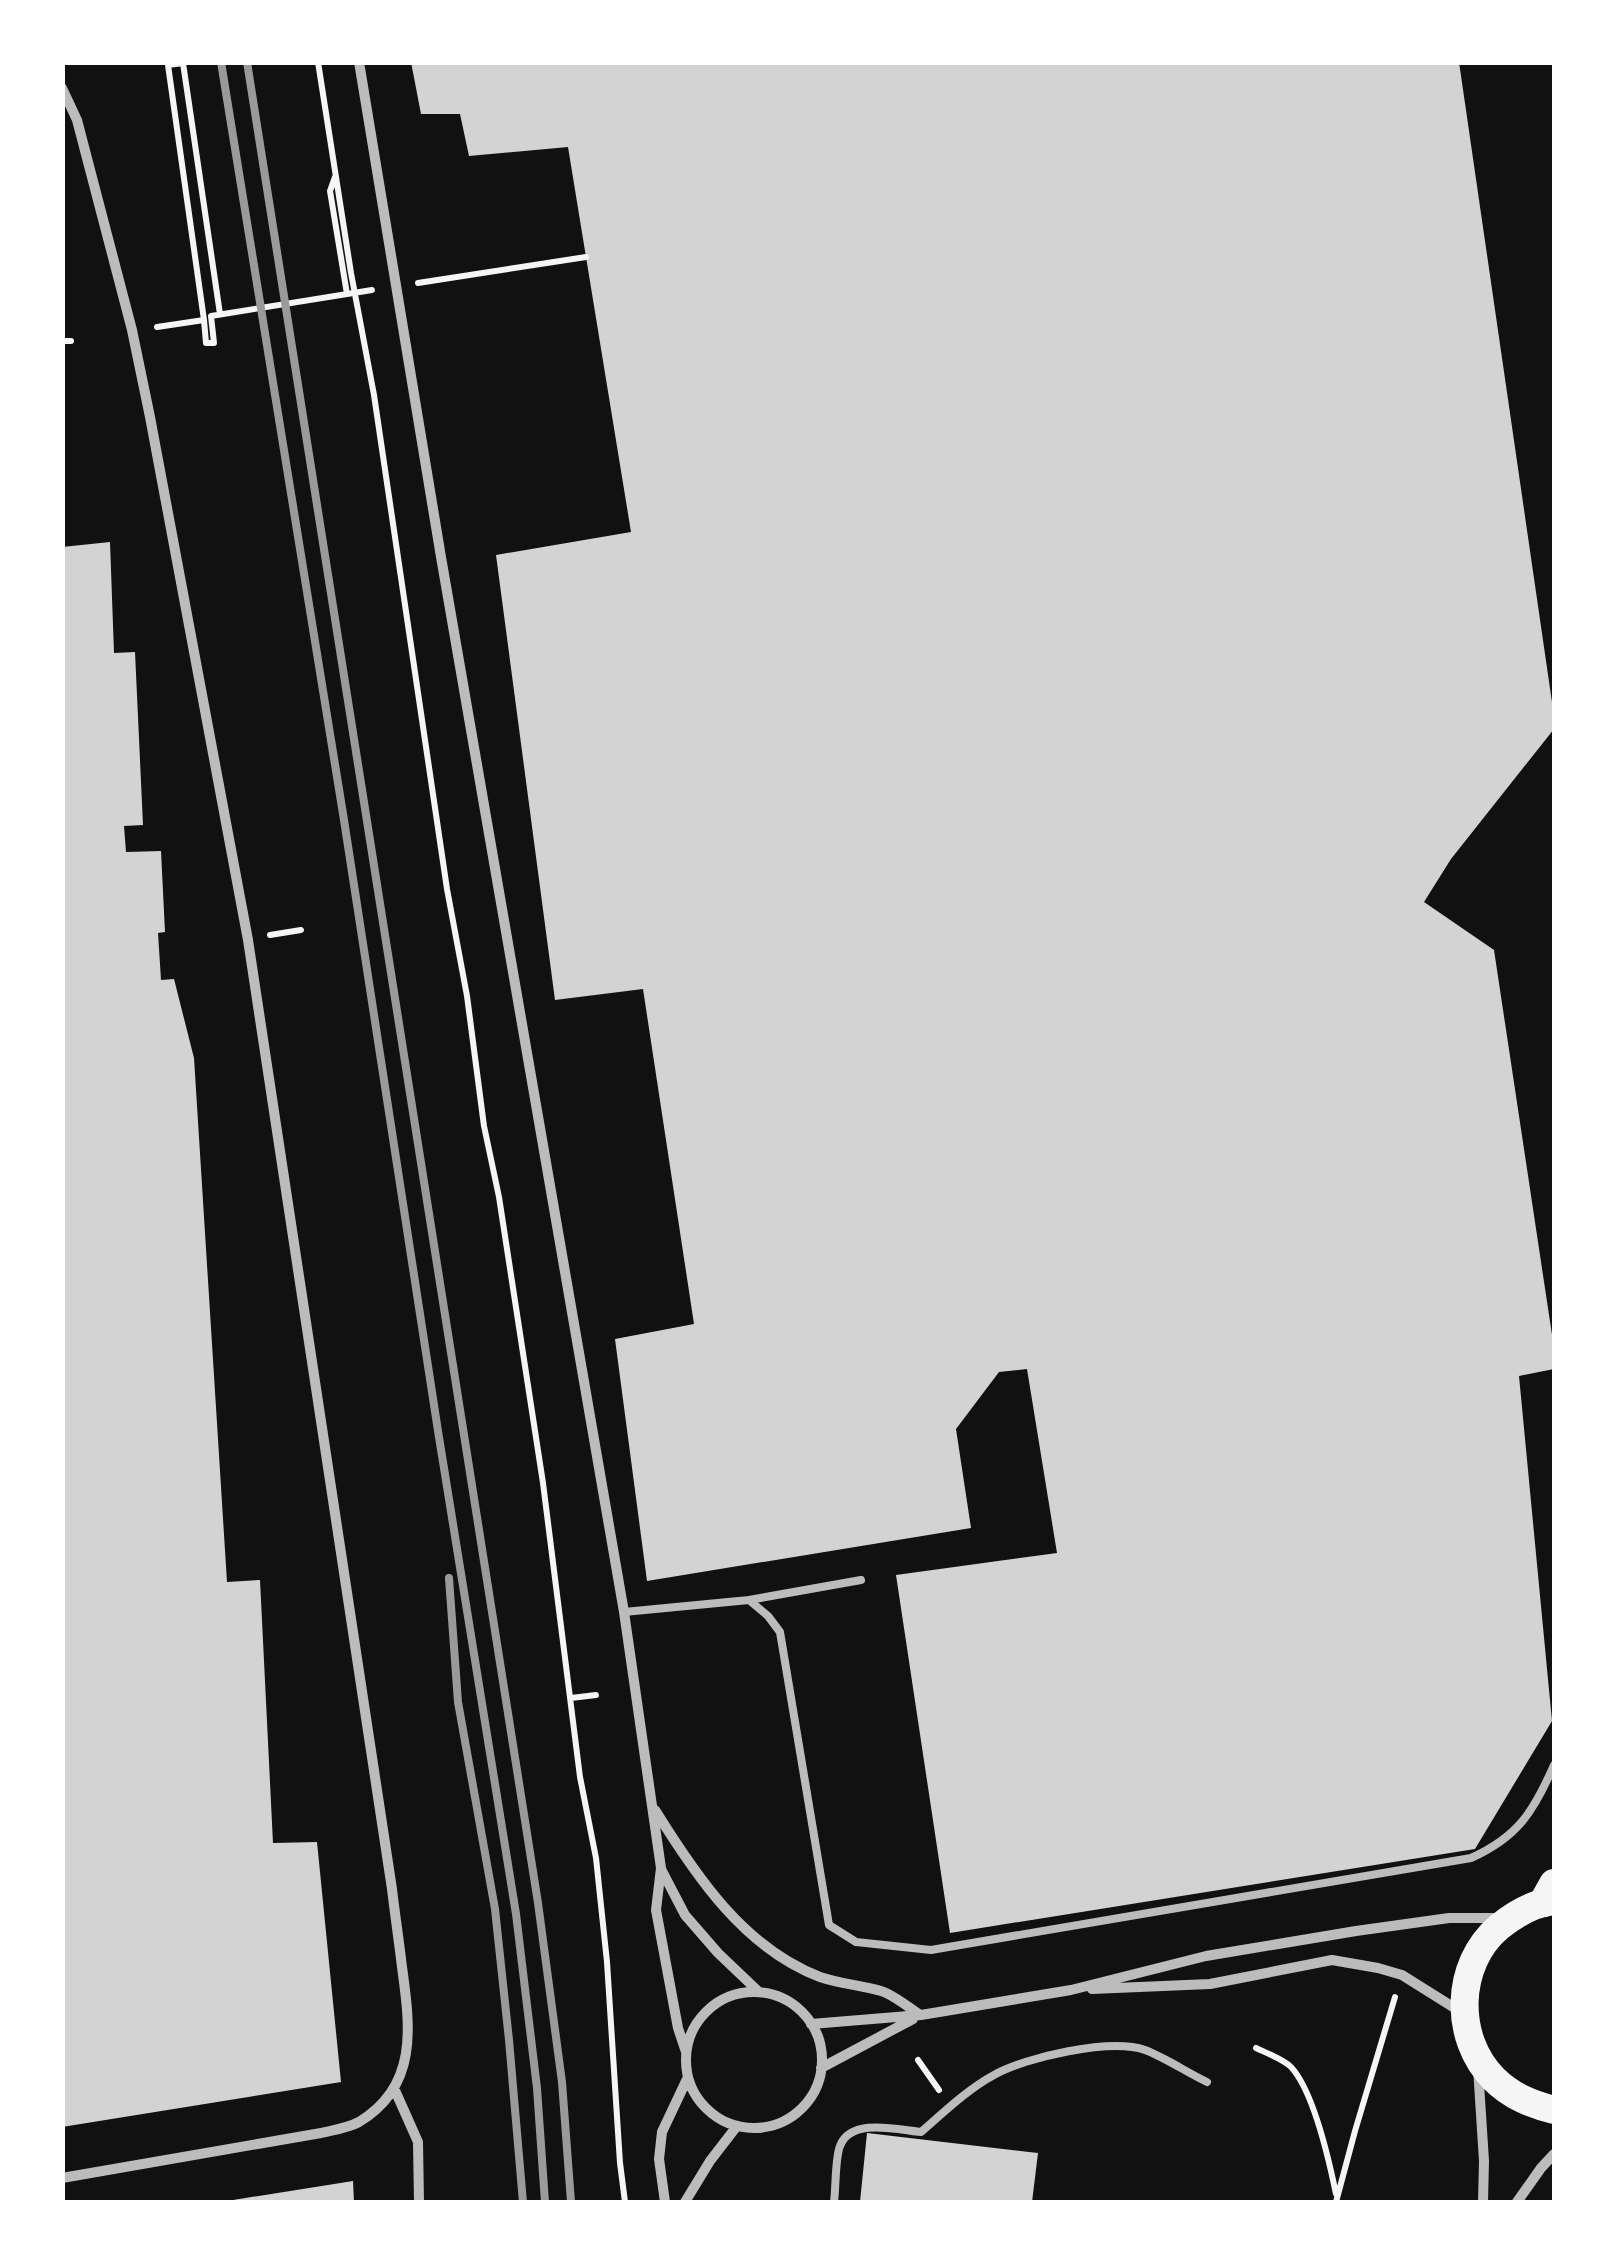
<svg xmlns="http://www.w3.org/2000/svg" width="1617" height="2265" viewBox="0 0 1617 2265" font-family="Ubuntu,sans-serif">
<rect width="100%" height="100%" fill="#111"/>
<path fill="#d3d3d3" d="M411,62h1048l95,654v13l-103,130 -27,43 70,48 60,398v21l-35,7 33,345 -77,128 -525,84 -54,-358 161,-22 -30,-184 -28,3 -43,57 15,99 -324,53 -32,-242 79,-15 -51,-335 -88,11 -59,-445 135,-23 -63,-385 -99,9 -9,-42h-39z
M110,542l4,111 21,-1 8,173 -19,1 2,26 35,-1 4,81 -7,1 3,47 13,-1 20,79 33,524 33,-2 13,263 44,-1 24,240 -279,45v-1580z
M867,2133l171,20 -6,49h-172z
M353,2181l1,21h-121v-2z"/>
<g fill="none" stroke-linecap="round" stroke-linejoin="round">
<path stroke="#f5f5f5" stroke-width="6" d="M318,62l33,211 23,122 73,494 20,107 17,130 15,71 44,286 37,294 16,81 11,104 13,201 5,39
M335,177l-5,14 17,103
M418,283l168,-26
M204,320l-36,-255 15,-2 37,251
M157,327l47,-7 2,23h8l-3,-27 161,-26
M62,341h9
M270,935l31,-5
M571,1698l25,-3
M1256,2048c10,5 27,11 35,19 23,25 38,93 45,127
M918,2060l21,30
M1336,2202l19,-71 40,-134"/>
<path stroke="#bcbcbc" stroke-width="8" d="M749,1600l112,-20
M624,1612l125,-12 19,16 12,16 49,293 27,17 75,8 540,-92c47,-21 63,-47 83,-93
M834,2202c2,-14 1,-44 6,-56 11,-29 58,-16 81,-14 23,-20 47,-43 73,-57 32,-18 116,-37 151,-25 21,8 41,22 62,32"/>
<path stroke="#bcbcbc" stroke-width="10" d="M359,62l82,495 183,1055 37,256 -5,42 22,118 8,24
M62,88l15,32 55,210 18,87 98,523 144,949c3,26 7,52 10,78 8,59 17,119 -43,155 -11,6 -26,8 -38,11l-259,45
M655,1810c41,66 89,138 165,167 20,7 41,8 61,14 13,4 27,16 39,24
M661,1869l24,46 33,38 41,39
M1092,1989l118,-5 122,-24 46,8 24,7 59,37
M686 2060a68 68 0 1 1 136 0a68 68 0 1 1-136 0Z
M811,2024l110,-9 150,-25 135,-34 150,-25 93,-13h52
M821,2068l92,-49
M1478,2068l6,93 -1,41
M394,2088l24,54 1,60
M665,2202l-6,-43 3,-27 26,-55
M685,2202l25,-41 27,-35
M1517,2202l24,-34 13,-14"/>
<path stroke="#f5f5f5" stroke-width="28" d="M1554,1901c-20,2 -39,13 -55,26 -44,37 -46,111 -5,152 17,17 37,25 60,31"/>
<path stroke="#f5f5f5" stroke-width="30" d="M1544,1902l10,-18"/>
<path stroke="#9a9a9a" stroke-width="8" d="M221,62l123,758 94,611 78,483 21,174 8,114
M247,62l291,1841 24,179 9,120
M449,1578l9,124 37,207 14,131 14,162"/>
</g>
<rect width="1617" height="2265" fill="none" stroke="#ffffff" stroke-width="130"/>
</svg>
